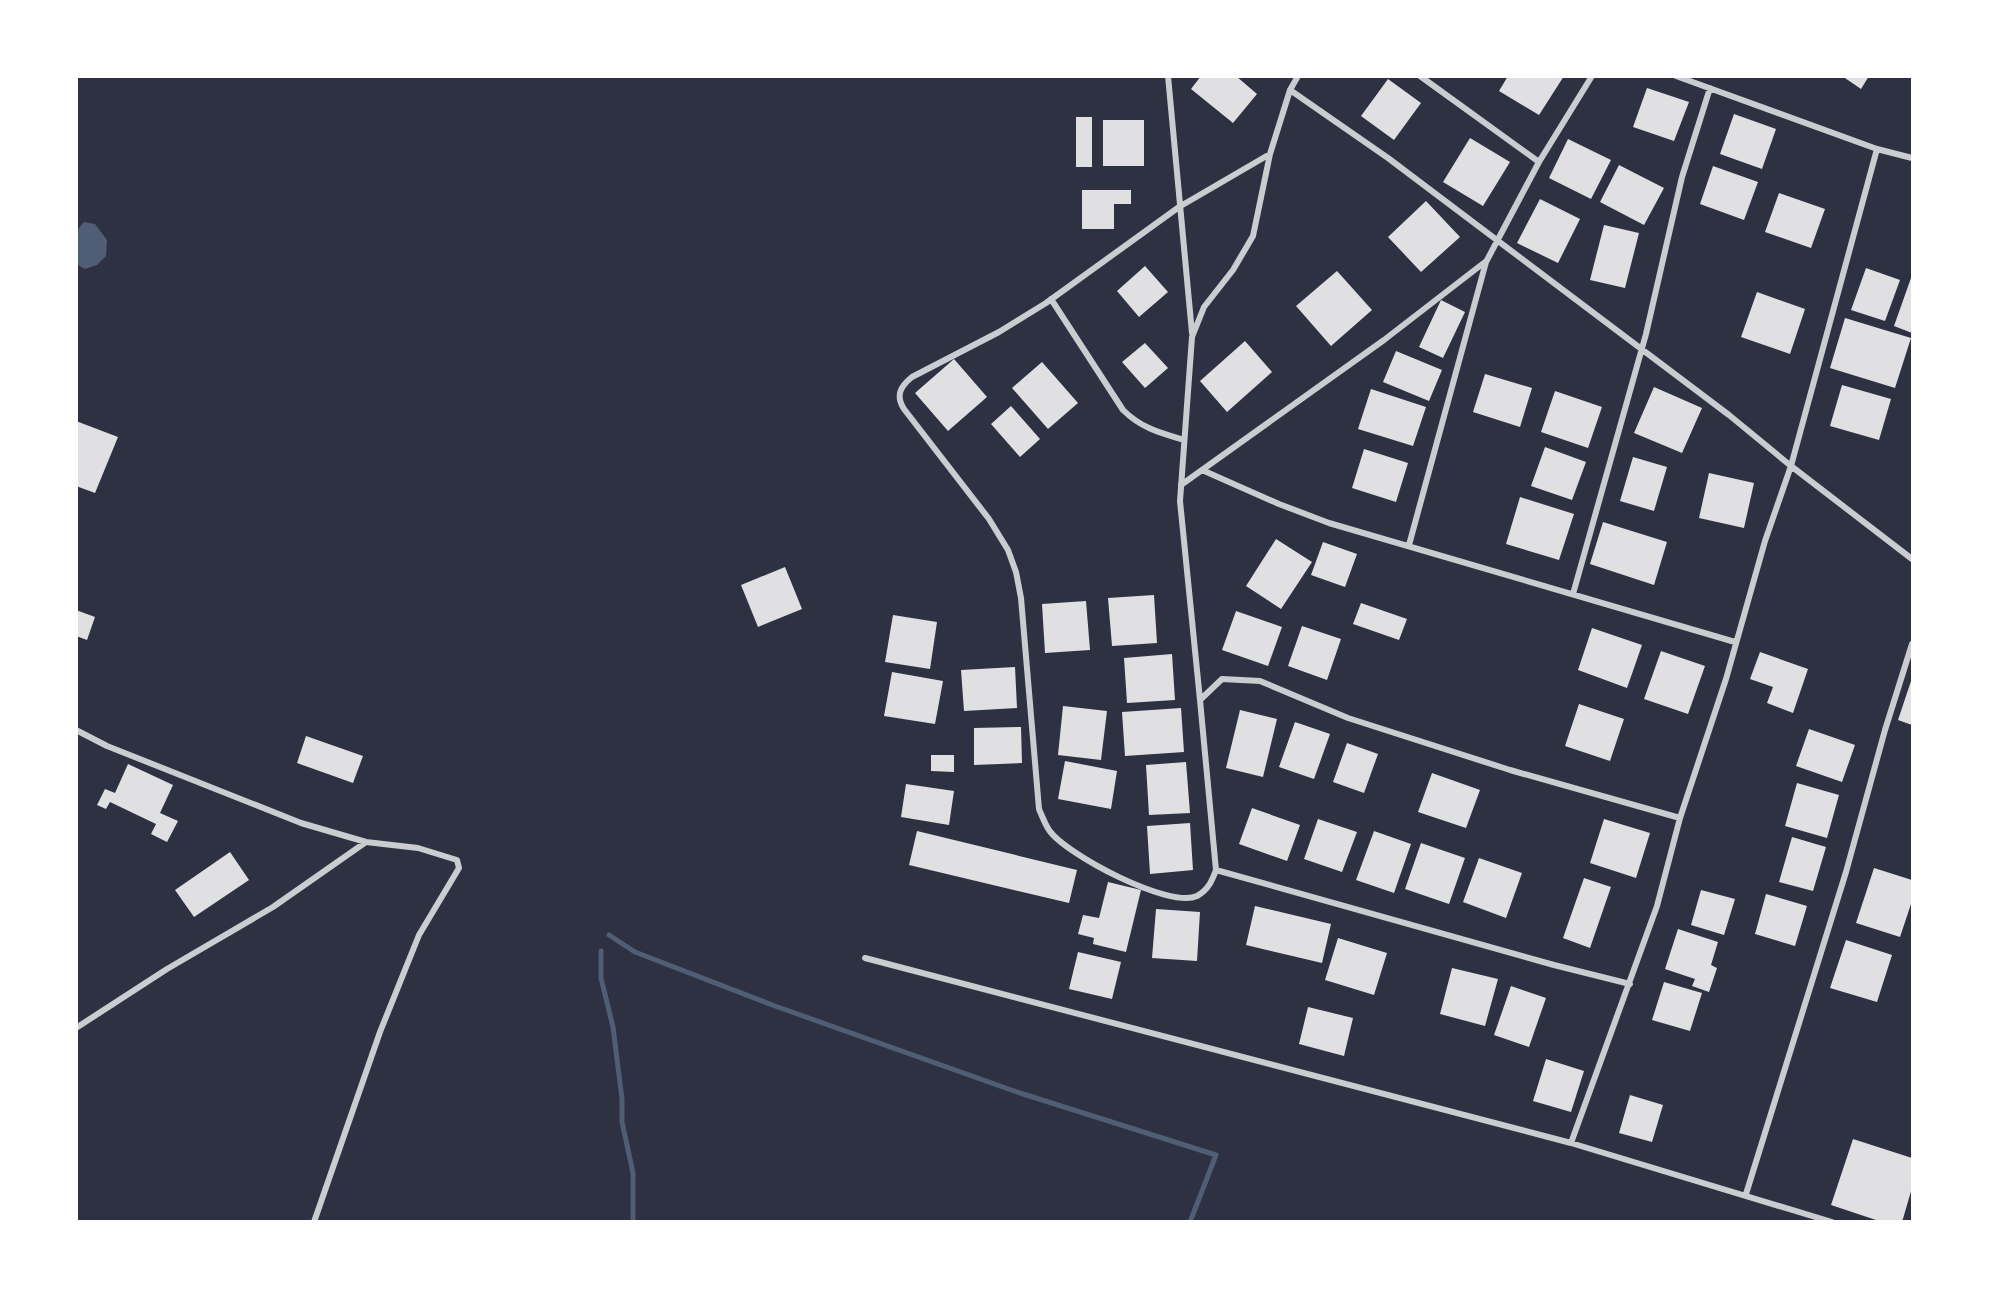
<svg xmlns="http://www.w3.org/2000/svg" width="1989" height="1298" viewBox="0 0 1989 1298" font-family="'Work Sans',sans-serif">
<rect width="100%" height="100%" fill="#2d3142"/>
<path fill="#4f5d75" d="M84,222l11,2 12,16 -1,16 -9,9 -12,4 -9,-5 1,-34z"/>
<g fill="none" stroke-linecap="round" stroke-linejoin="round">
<path stroke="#4f5d75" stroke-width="5" d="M609,935l26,17 140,54 245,87 196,62 -26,67
M601,951v27l12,49 9,72v23l11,51v49"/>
</g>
<path fill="#e0e0e3" d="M1201,76h35l21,18 -24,29 -42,-34z
M1508,76h56l-25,39 -40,-24z
M1842,76h27l-8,13z
M1388,79l33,24 -27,37 -33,-24z
M1647,88l42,14 -15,39 -41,-14z
M1734,114l42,15 -14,40 -42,-15z
M1076,117h16v50h-16z
M1103,120h41v46h-41z
M1470,138l40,24 -27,44 -40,-24z
M1568,139l43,21 -20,39 -42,-21z
M1619,165l45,23 -20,37 -44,-23z
M1713,166l45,16 -14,38 -44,-16z
M1082,190h49v14h-17v25h-32z
M1779,193l46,16 -14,39 -46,-16z
M1540,199l40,20 -22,44 -41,-20z
M1426,201l34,36 -39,35 -33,-35z
M1604,225l35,8 -14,55 -35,-8z
M1145,266l23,26 -29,25 -22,-26z
M1866,268l34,12 -15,41 -34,-11z
M1337,271l35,39 -41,36 -35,-40z
M1911,278l1,1v54l-18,-7z
M1757,292l48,17 -15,45 -49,-17z
M1441,300l24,12 -22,46 -24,-11z
M1845,318l66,20 -16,50 -65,-20z
M1245,341l27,31 -45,40 -27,-31z
M1145,343l23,25 -23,20 -23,-26z
M1396,351l46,19 -13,31 -46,-19z
M954,359l33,38 -39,34 -33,-38z
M1042,362l36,41 -30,26 -36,-41z
M1485,374l47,14 -12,39 -47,-15z
M1842,385l49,14 -12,41 -49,-14z
M1654,387l48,21 -20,45 -48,-20z
M1371,389l55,18 -13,39 -55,-17z
M1555,391l47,16 -14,41 -47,-16z
M1011,406l29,33 -20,18 -29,-33z
M76,421l42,16 -23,56 -19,-7z
M1545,447l41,15 -14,38 -41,-14z
M1364,449l44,14 -12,39 -44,-14z
M1633,457l34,10 -13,44 -34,-10z
M1709,473l45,10 -10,45 -45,-10z
M1520,497l54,17 -15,46 -53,-16z
M1603,522l64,20 -13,43 -64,-21z
M1276,539l36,23 -31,47 -35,-23z
M1323,542l34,12 -12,33 -34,-12z
M785,567l17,42 -44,18 -17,-42z
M1154,595l3,48 -45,3 -4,-48z
M1086,601l4,49 -45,3 -3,-49z
M1361,603l46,16 -8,21 -46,-16z
M76,610l19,7 -8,23 -11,-4z
M1236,611l46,16 -14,39 -46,-16z
M893,615l44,7 -7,47 -45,-7z
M1302,626l39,13 -14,41 -39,-14z
M1592,628l50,17 -15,43 -49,-18z
M1661,651l44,15 -17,48 -44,-15z
M1760,652l48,17 -15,44 -26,-10 6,-16 -23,-8z
M1172,654l3,46 -48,3 -3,-45z
M1015,667l2,41 -53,3 -3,-41z
M892,672l51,9 -8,43 -51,-8z
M1912,678v47l-14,-5z
M1579,704l45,15 -14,42 -45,-15z
M1063,706l44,5 -6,49 -43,-5z
M1181,708l3,44 -59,4 -3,-44z
M1240,710l37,9 -14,58 -37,-9z
M1295,722l35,12 -16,45 -35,-12z
M1021,727l1,36 -48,2v-37z
M1809,729l46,16 -13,37 -46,-16z
M306,736l57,20 -10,27 -56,-20z
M1347,743l31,11 -14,39 -31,-11z
M931,755h23v17l-23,-1z
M1065,761l52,10 -6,38 -53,-10z
M1186,762l4,51 -41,2 -3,-50z
M128,764l45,21 -13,28 18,8 -11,21 -16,-8 5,-10 -46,-22 -4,7 -9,-4 8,-16 10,4z
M1432,773l48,17 -14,38 -48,-16z
M1797,783l42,12 -12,43 -42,-12z
M906,784l48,7 -5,34 -48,-8z
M1252,808l48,17 -13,36 -48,-17z
M1318,819l39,13 -15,40 -38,-13z
M1604,819l46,14 -14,45 -46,-15z
M1190,823l3,47 -43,4 -3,-48z
M917,831l160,39 -8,33 -160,-38z
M1374,831l37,13 -17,49 -38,-13z
M1792,837l34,10 -13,44 -34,-9z
M1421,843l44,15 -16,46 -44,-15z
M230,852l19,28 -55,37 -19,-27z
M1479,858l43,15 -16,45 -43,-16z
M1874,868l38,12v21l-12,36 -44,-14z
M1584,878l27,9 -21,61 -27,-10z
M1108,882l33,8 -15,62 -33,-8 1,-6 -16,-4 5,-19 16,3z
M1701,890l34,9 -11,36 -33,-10z
M1766,894l41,12 -12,40 -40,-12z
M1255,906l76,18 -9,39 -76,-18z
M1156,909l44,3 -3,49 -45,-3z
M1678,929l40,13 -7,23 6,3 -8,24 -17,-6 3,-7 -30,-10z
M1338,938l49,15 -13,42 -49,-15z
M1846,940l46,15 -15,47 -47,-14z
M1078,952l43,10 -9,37 -43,-10z
M1452,968l46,11 -13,47 -45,-12z
M1664,982l38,11 -12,38 -38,-11z
M1511,986l35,12 -17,49 -35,-12z
M1308,1007l45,11 -9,38 -45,-12z
M1546,1059l38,12 -13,41 -38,-11z
M1630,1095l33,10 -11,37 -33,-9z
M1853,1139l59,19v30l-10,34h-20l-51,-17z"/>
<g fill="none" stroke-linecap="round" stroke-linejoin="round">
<path stroke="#caccd0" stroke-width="6" d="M1168,76l24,257
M1298,76l-8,14 -20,64 -91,53 -133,96 -47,29 -87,45c-11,9 -17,18 -8,32l85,110 19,31 8,22 5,26 18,211c3,7 6,15 10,21 16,24 120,79 148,66 11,-6 15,-15 19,-26l-16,-170 22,-21 38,2 88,37 162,52 170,48
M1420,76l119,86
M1676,76l201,73 35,9
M1290,90l98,68 341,257 62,51 121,93
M1051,299l72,111c18,18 37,23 61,30
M1202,470l77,34 50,19 406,119
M1181,485l203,-145 101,-78
M1409,545l77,-283 53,-100 53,-86
M1573,594l73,-260 36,-157 28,-89
M1200,700l-20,-199 12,-164 12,-30 29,-37 20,-34 17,-82
M76,730l31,16 194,77 65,19
M1216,870l338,95 76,19
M865,958l706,185 261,79
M76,1028l91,-59 106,-62 93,-65 52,6 39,12 2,8 -40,67 -39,97 -66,190
M1571,1143l86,-237 23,-88 46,-139 39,-138 26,-75 86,-317
M1746,1194l100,-322 39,-142 27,-86"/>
</g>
<rect width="1989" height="1298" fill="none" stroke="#ffffff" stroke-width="156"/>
</svg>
